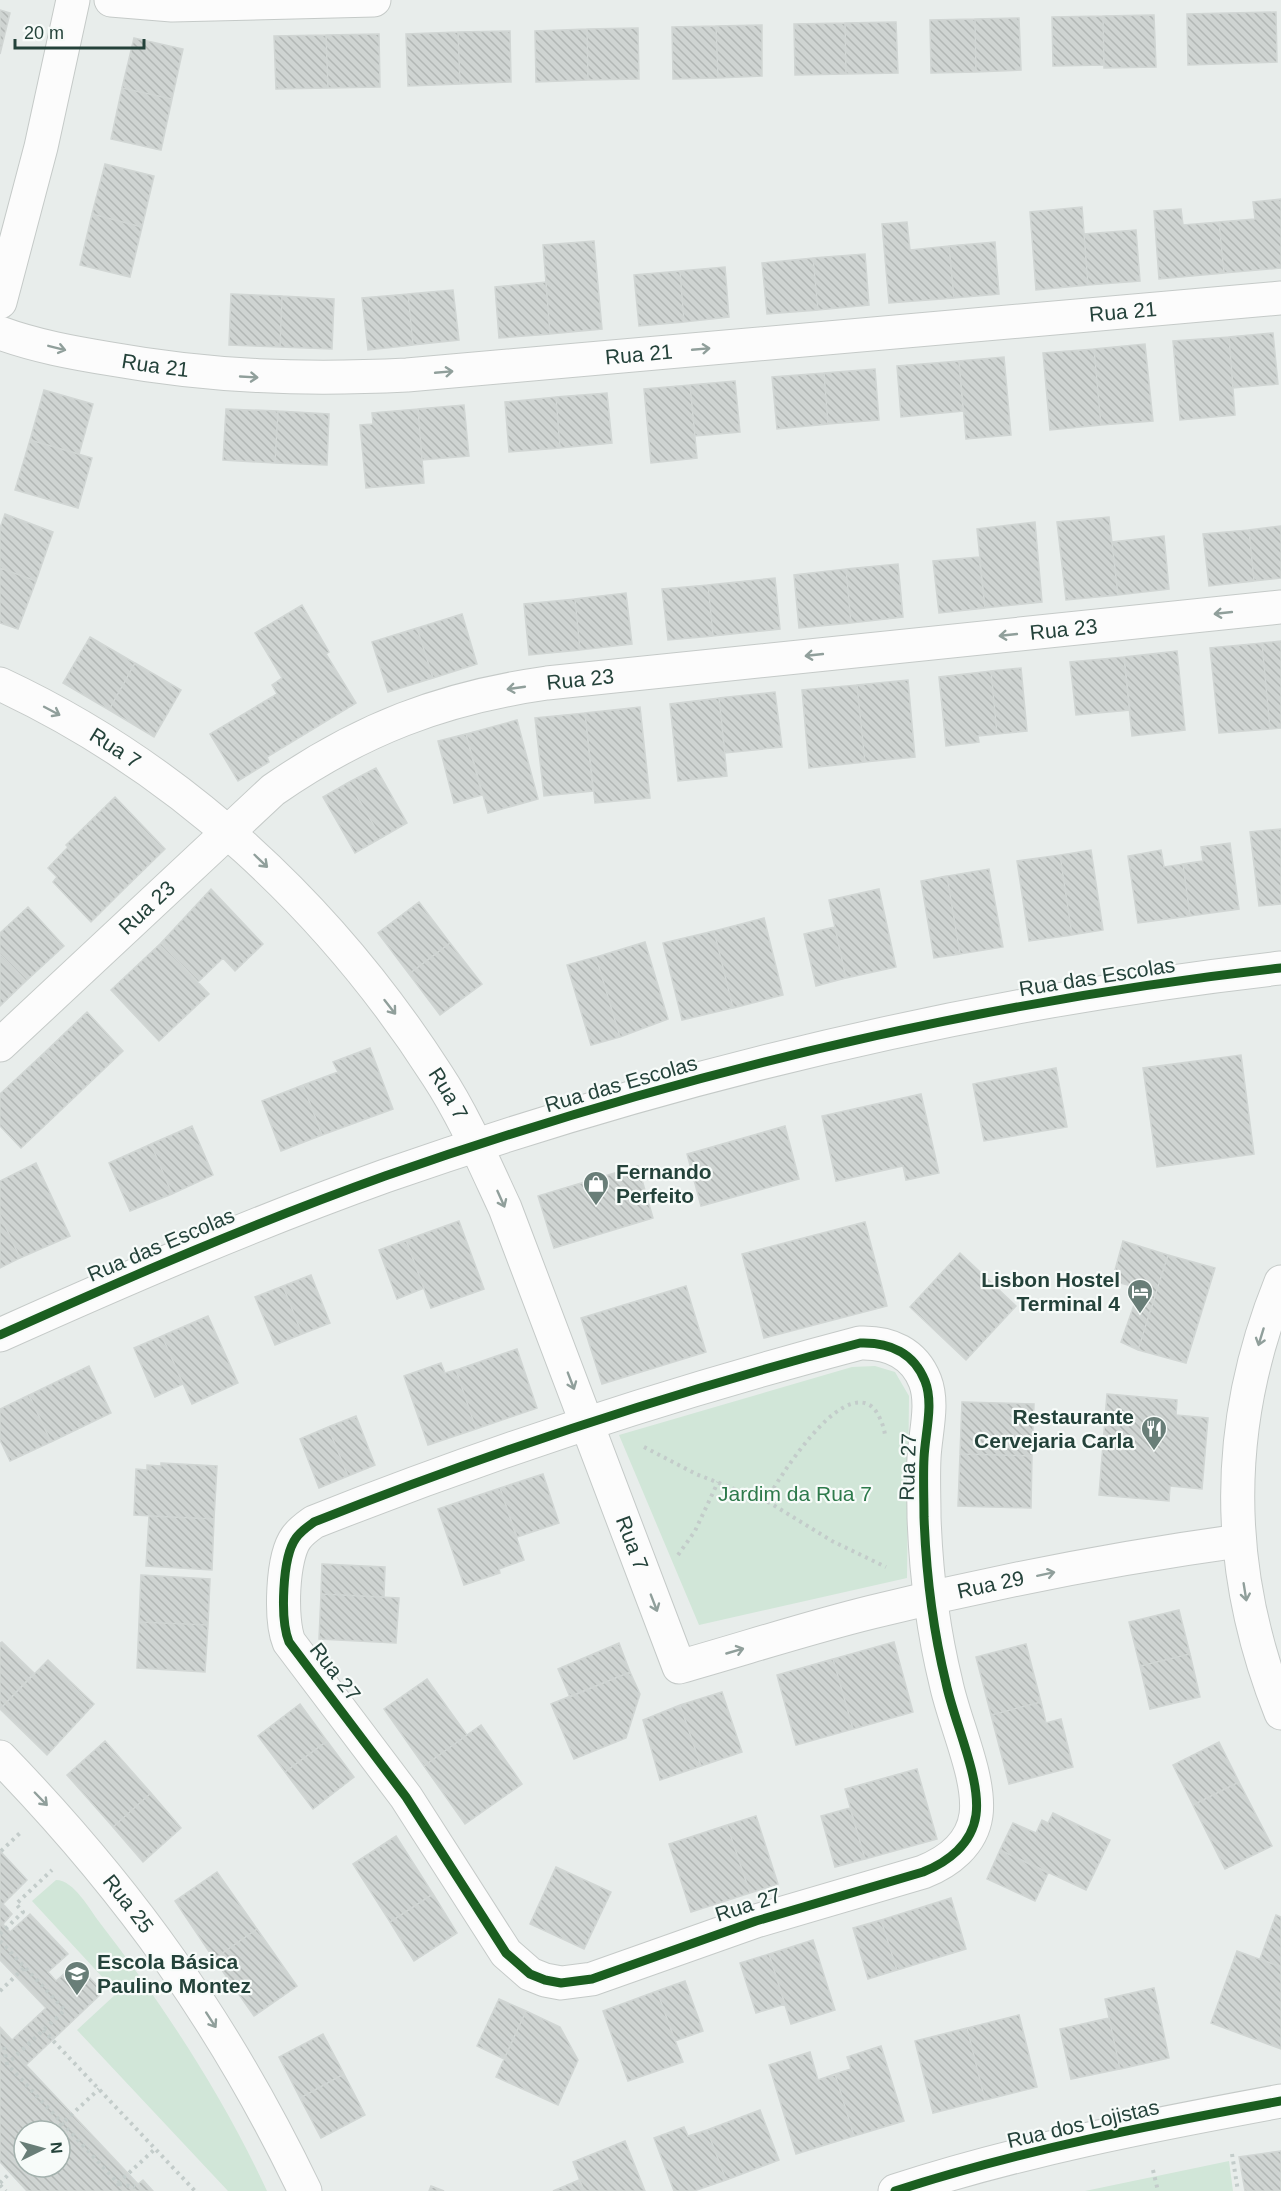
<svg xmlns="http://www.w3.org/2000/svg" width="1281" height="2191" viewBox="0 0 1281 2191" font-family="Helvetica,sans-serif">
<defs>
<pattern id="building-back-hatch" width="6" height="6" patternUnits="userSpaceOnUse" patternTransform="scale(1.5)"><rect width="6" height="6" fill="#cfd4d2"/><path d="M-1 5l2 2M0 0l6 6M5-1l2 2" fill="none" stroke="#b2b7b5"/></pattern>
</defs>
<rect width="100%" height="100%" fill="#e8edeb"/>
<path fill="#d1e6d8" d="M875,1366l20,6 14,24 -2,182 -208,47 -80,-190 233,-68z
M56,1880c18,0 34,30 44,43 64,83 123,173 167,268h-39l-151,-161 40,-37 -85,-92z
M1229,2161l4,30h-148z"/>
<path fill="url(#building-back-hatch)" stroke="#d1d6d4" stroke-width="1.5" fill-rule="evenodd" d="M0,10l10,3 -10,41z
M1276,12l1,50 -89,3 -1,-51z
M1154,15l2,52 -52,1 -1,-52z
M1103,16l1,49 -51,1 -1,-49z
M1019,18l2,52 -45,2 -1,-53z
M975,19l1,53 -45,1 -1,-53z
M896,22l2,51 -52,1 -1,-51z
M845,23l1,51 -51,1 -1,-51z
M762,25v51l-44,2 -2,-52z
M716,26l2,52 -45,1 -1,-52z
M638,28l1,51 -51,1 -1,-51z
M587,29l1,51 -52,2 -1,-51z
M510,31l1,51 -51,2 -2,-52z
M458,32l2,52 -52,2 -2,-52z
M379,34l1,53 -52,1 -2,-53z
M326,35l2,53 -52,1 -2,-53z
M134,38l49,11 -11,50 -50,-11z
M122,88l50,11 -11,51 -50,-11z
M105,164l49,12 -12,51 -50,-13z
M1281,199v69l-57,5 -5,-51 36,-3 -2,-17z
M1082,207l6,78 -52,5 -6,-78z
M1181,209l2,16 36,-3 5,51 -65,6 -5,-68z
M92,214l50,13 -12,50 -50,-12z
M907,222l3,28 39,-4 5,52 -65,5 -7,-79z
M1136,230l4,51 -52,4 -4,-51z
M594,241l8,88 -52,5 -7,-89z
M995,242l4,52 -45,4 -5,-52z
M865,254l4,51 -51,5 -5,-52z
M813,258l5,52 -51,4 -5,-51z
M725,267l4,50 -45,5 -4,-51z
M680,271l4,51 -45,4 -5,-51z
M546,282l4,52 -51,4 -4,-51z
M453,290l6,50 -46,5 -5,-51z
M231,294l51,2 -2,51 -51,-2z
M408,294l5,51 -45,5 -6,-52z
M282,296l52,3 -2,50 -52,-2z
M1273,333l5,51 -45,4 -4,-51z
M1229,337l6,78 -55,5 -7,-79z
M1145,344l8,77 -52,4 -7,-76z
M1094,349l7,76 -51,5 -7,-77z
M1004,357l7,78 -45,4 -7,-78z
M959,361l4,50 -62,6 -4,-51z
M875,369l4,51 -51,4 -4,-51z
M824,373l4,51 -51,5 -5,-52z
M735,381l5,51 -45,4 -5,-51z
M690,385l7,73 -46,5 -7,-74z
M44,390l49,14 -14,50 -49,-14z
M607,393l5,50 -52,5 -4,-51z
M556,397l4,51 -51,4 -4,-50z
M464,405l5,51 -47,4 -4,-51z
M226,409l52,2 -3,52 -52,-3z
M418,409l6,74 -58,5 -6,-63 13,-1 -1,-11z
M278,411l51,3 -2,51 -52,-2z
M30,440l62,18 -14,50 -63,-18z
M5,514l48,18 -17,49 -36,-13v-40z
M1109,517l9,78 -52,5 -9,-78z
M1035,522l7,80 -57,6 -8,-79z
M1281,526v52l-27,3 -5,-51z
M1249,530l5,51 -45,5 -6,-52z
M1164,536l5,53 -51,6 -6,-53z
M979,557l6,51 -46,5 -6,-52z
M898,564l5,53 -52,6 -5,-54z
M0,568l36,13 -18,48 -18,-6z
M846,569l5,54 -52,5 -5,-53z
M775,578l5,51 -67,7 -5,-51z
M708,585l5,51 -45,4 -6,-51z
M626,593l6,51 -52,6 -5,-51z
M575,599l5,51 -51,5 -5,-51z
M302,605l27,47 -3,2 30,49 -89,54 2,5 -31,19 -28,-47 67,-40 -5,-9 10,-7 -27,-45z
M462,614l15,50 -44,14 -16,-50z
M417,628l16,50 -45,14 -16,-50z
M90,637l45,26 -26,47 -46,-27z
M1281,641v87l-11,1 -8,-86z
M1262,643l8,86 -51,4 -9,-85z
M1177,651l8,79 -53,6 -8,-79z
M1124,657l6,53 -54,5 -6,-53z
M135,663l46,27 -27,47 -45,-27z
M1021,668l6,63 -30,3 -6,-63z
M991,671l6,63 -19,2 1,6 -33,4 -7,-69z
M908,680l7,77 -50,5 -8,-77z
M857,685l8,77 -56,6 -7,-78z
M775,692l7,55 -57,6 -6,-55z
M719,698l8,78 -49,5 -8,-77z
M640,707l10,91 -55,5 -10,-90z
M585,713l8,78 -49,5 -9,-78z
M517,720l21,79 -50,14 -22,-79z
M466,734l16,61 -28,8 -16,-62z
M376,768l31,55 -26,15 -32,-56z
M349,782l32,56 -26,15 -32,-56z
M115,797l50,52 -49,48 -50,-52z
M1281,829v75l-22,2 -9,-74z
M1230,843l9,66 -49,7 -7,-52 20,-3 -2,-14z
M68,847l48,50 -25,25 -38,-40 4,-5 -9,-9z
M1091,850l12,80 -31,5 -12,-80z
M1161,850l3,17 19,-3 7,52 -52,7 -10,-67z
M1060,855l12,80 -43,6 -12,-80z
M989,869l14,78 -43,7 -13,-78z
M947,876l13,78 -26,4 -13,-77z
M211,889l52,55 -28,27 -12,-13 -25,24 -37,-39z
M879,889l17,78 -50,11 -17,-78z
M419,902l31,41 -41,31 -31,-41z
M28,907l36,39 -38,35 -26,-27v-21z
M764,918l19,77 -50,13 -19,-77z
M835,927l11,51 -30,8 -12,-52z
M714,931l19,77 -51,12 -19,-77z
M645,942l23,77 -48,18 -24,-80z
M161,943l48,51 -50,47 -48,-51z
M450,943l32,41 -42,31 -31,-41z
M0,954l26,27 -26,25z
M596,957l24,80 -29,8 -24,-80z
M87,1012l36,39 -43,41 -36,-39z
M370,1048l23,61 -71,26 -19,-50 35,-13 -5,-10z
M44,1053l36,39 -59,56 -21,-22v-32z
M1241,1055l13,99 -97,13 -14,-99z
M1056,1068l11,59 -83,14 -11,-57z
M303,1085l19,50 -41,16 -19,-50z
M921,1094l18,79 -33,7 -3,-14 -67,15 -14,-65z
M192,1126l21,49 -41,19 -21,-50z
M785,1126l14,53 -98,27 -14,-52z
M151,1144l21,50 -42,17 -21,-48z
M36,1163l34,73 -50,22 -20,-43v-34z
M638,1166l15,52 -99,30 -16,-52z
M0,1215l20,43 -20,10z
M459,1221l25,68 -53,19 -25,-68z
M865,1222l22,84 -123,32 -22,-84z
M406,1240l18,48 -27,11 -18,-49z
M1123,1241l45,14 -30,95 -17,-8 19,-54 -28,-7z
M960,1253l56,53 -50,54 -56,-53z
M1168,1255l47,13 -29,95 -48,-13z
M311,1275l19,48 -28,11 -19,-48z
M283,1286l19,48 -27,11 -20,-48z
M686,1286l20,66 -104,32 -21,-66z
M208,1316l30,67 -46,21 -30,-68z
M162,1336l21,48 -28,13 -21,-49z
M517,1349l20,59 -61,21 -20,-59z
M441,1363l4,10 11,-3 20,59 -48,16 -24,-69z
M89,1366l22,47 -60,29 -22,-47z
M1107,1394l70,6 -1,15 32,3 -6,71 -32,-3 -1,15 -70,-6z
M29,1395l22,47 -41,19 -10,-21v-31z
M962,1402l72,2 -2,52 -72,-2z
M356,1416l19,49 -27,11 -20,-49z
M328,1427l20,49 -29,12 -19,-49z
M960,1454l72,2 -1,52 -73,-2z
M161,1463l56,3 -3,53 -80,-4 2,-46 11,1v-5l14,1z
M543,1474l16,49 -42,14 -17,-49z
M500,1488l24,72 -25,9 1,4 -36,12 -26,-76z
M149,1516l65,3 -2,51 -66,-4z
M322,1564l63,3 -1,30 -63,-3z
M141,1575l69,4 -2,46 -69,-3z
M321,1594l78,4 -3,45 -77,-4z
M1179,1610l11,44 -50,12 -11,-44z
M139,1622l69,3 -3,47 -68,-4z
M2,1642l32,31 -34,36v-66z
M894,1642l19,70 -60,17 -20,-70z
M619,1643l11,29 -60,25 -12,-28z
M1026,1644l15,58 -50,13 -15,-58z
M1190,1654l10,43 -50,12 -10,-43z
M833,1659l20,70 -57,16 -19,-70z
M48,1660l46,44 -47,51 -47,-46z
M630,1672l10,22 -14,44 -52,21 -23,-55z
M427,1679l40,56 -43,31 -40,-57z
M722,1692l20,60 -41,14 -21,-61z
M1041,1702l5,21 15,-4 12,48 -64,17 -18,-69z
M300,1704l27,37 -42,31 -27,-36z
M680,1705l21,61 -41,14 -17,-60z
M481,1725l41,59 -57,40 -41,-58z
M105,1741l46,52 -38,34 -46,-52z
M327,1741l27,36 -41,32 -28,-37z
M1219,1742l20,40 -46,23 -20,-40z
M917,1769l20,70 -72,20 -20,-70z
M1239,1782l33,64 -47,23 -32,-64z
M151,1793l30,35 -38,34 -30,-35z
M850,1808l15,51 -30,8 -14,-51z
M1053,1813l57,27 -24,50 -86,-40 13,-27 23,10 6,-13 6,3z
M756,1816l22,68 -28,9 -23,-68z
M727,1825l23,68 -59,19 -22,-68z
M396,1836l37,58 -43,28 -37,-58z
M1000,1850l48,23 -13,28 -48,-22z
M0,1851l27,29 -24,24 9,10 -9,10 7,8 20,-18 38,40 -20,18 8,9 20,-18 27,29 -77,73 112,119 5,-4 10,11h-126l-27,-29v-135l12,13 34,-32 -46,-48zM24,2131h36v36h-36z
M556,1867l55,25 -27,57 -54,-25z
M217,1872l40,57 -43,30 -39,-58z
M433,1894l24,39 -43,28 -24,-39z
M951,1898l15,51 -69,21 -16,-50z
M1276,1915l5,2v50l-21,-8z
M881,1920l16,50 -29,9 -15,-51z
M257,1929l40,57 -43,30 -40,-57z
M813,1940l22,70 -44,14 -22,-70z
M1237,1951l44,16v82l-70,-26z
M769,1954l16,50 -29,9 -16,-50z
M685,1981l18,50 -28,10 -18,-50z
M1154,1988l15,70 -49,11 -15,-70z
M657,1991l26,71 -55,19 -25,-70z
M499,1999l27,12 -22,48 -27,-13z
M526,2011l34,16 18,33 -20,45 -62,-28z
M1019,2015l18,72 -52,13 -18,-72z
M1109,2018l11,51 -49,10 -11,-50z
M967,2028l18,72 -52,13 -18,-72z
M323,2034l21,40 -44,24 -21,-41z
M881,2046l23,75 -50,15 -19,-62 16,-5 -4,-12z
M810,2052l8,28 17,-6 19,62 -58,18 -27,-89z
M344,2074l21,41 -44,23 -21,-40z
M760,2110l19,50 -53,20 -19,-50z
M684,2127l4,9 19,-6 19,50 -32,11h-20l-20,-53z
M625,2141l20,50h-61l-11,-29z
M1281,2151v40h-36l-6,-34z
M579,2180l5,11h-31z
M431,2186l13,5h-15z"/>
<g fill="none" stroke-linecap="round" stroke-linejoin="round">
<defs>
<g id="minor">
<path d="M111,0l61,5 202,-5"/>
<path id="s1" d="M0,333c35,13 74,20 111,26 101,18 194,21 296,16l874,-77"/>
<path id="s2" d="M0,684c180,84 330,224 437,391 27,41 47,88 68,133l174,459c64,-18 128,-39 193,-55 121,-30 244,-54 367,-71"/>
<path id="s3" d="M0,1045l273,-255c88,-61 169,-92 274,-107l734,-76"/>
<path d="M1281,1282c-58,143 -57,288 0,431"/>
<path d="M0,1335c127,-57 254,-112 385,-159 289,-101 592,-174 896,-208"/>
<path d="M860,1343c30,-1 54,10 65,38 9,23 0,53 -1,77 -1,19 0,40 0,59 2,55 9,113 22,166 8,39 35,95 30,132 -4,29 -28,47 -53,57l-167,49 -164,58 -31,4 -16,-3 -15,-6 -24,-21 -100,-156 -117,-155c-9,-22 -7,-85 7,-104 5,-7 11,-11 18,-16 179,-71 360,-130 546,-179z"/>
<path id="s4" d="M0,1757c130,134 224,266 305,434"/>
</g>
<path id="tertiary" d="M0,302l41,-155 32,-147
M895,2191c126,-41 256,-66 386,-90"/>
</defs>
<use href="#minor" stroke="#c5cac8" stroke-width="35"/>
<use href="#tertiary" stroke="#c5cac8" stroke-width="35"/>
<path stroke="#c3ccca" stroke-width="4" stroke-dasharray="3 4.5" stroke-linecap="butt" d="M644,1447l52,27 74,29 62,38 54,26
M766,1501c13,-23 72,-118 105,-95 7,5 13,20 14,29
M678,1555l17,-24 23,-49
M1,1851l19,-18
M0,1934l23,-22 -7,-8 36,-34
M0,1941l65,69 -58,54
M0,1991l25,-24
M43,2030l152,161
M4,2047l3,17 111,119 2,8
M54,2131l45,-42
M1232,2154l6,37
M1153,2170l5,21
M0,2183l10,-10
M118,2183l37,-34
M119,2184l16,3
M0,2185l6,6"/>
<use href="#minor" stroke="#fcfcfc" stroke-width="33"/>
<use href="#tertiary" stroke="#fcfcfc" stroke-width="33"/>
<defs>
<path id="cycleway" d="M0,1335c127,-57 254,-112 385,-159 289,-101 592,-174 896,-208
M860,1343c30,-1 54,10 65,38 9,23 0,53 -1,77 -1,19 0,40 0,59 2,55 9,113 22,166 8,39 35,95 30,132 -4,29 -28,47 -53,57l-167,49 -164,58 -31,4 -16,-3 -15,-6 -24,-21 -100,-156 -117,-155c-9,-22 -7,-85 7,-104 5,-7 11,-11 18,-16 179,-71 360,-130 546,-179z
M895,2191c126,-41 256,-66 386,-90"/>
</defs>
<use href="#cycleway" stroke="#f7fbf9" stroke-width="13"/>
<use href="#cycleway" stroke="#1b5e20" stroke-width="9"/>
</g>
<defs><path id="oneway-shaft" d="M-6 0H5M1.5-3L5.5 0L1.5 3" fill="none" stroke-width="1.6" stroke-linecap="round" stroke-linejoin="round" transform="scale(1.5)"/></defs>
<g stroke="#909f9b">
<use href="#oneway-shaft" transform="translate(57 348) rotate(14)"/>
<use href="#oneway-shaft" transform="translate(701 349) rotate(-5)"/>
<use href="#oneway-shaft" transform="translate(444 372) rotate(-5)"/>
<use href="#oneway-shaft" transform="translate(249 377) rotate(3)"/>
<use href="#oneway-shaft" transform="translate(1223 613) rotate(174)"/>
<use href="#oneway-shaft" transform="translate(1008 635) rotate(174)"/>
<use href="#oneway-shaft" transform="translate(814 655) rotate(174)"/>
<use href="#oneway-shaft" transform="translate(516 688) rotate(172)"/>
<use href="#oneway-shaft" transform="translate(52 711) rotate(28)"/>
<use href="#oneway-shaft" transform="translate(261 861) rotate(44)"/>
<use href="#oneway-shaft" transform="translate(390 1007) rotate(52)"/>
<use href="#oneway-shaft" transform="translate(501 1199) rotate(66)"/>
<use href="#oneway-shaft" transform="translate(1261 1337) rotate(107)"/>
<use href="#oneway-shaft" transform="translate(571 1381) rotate(69)"/>
<use href="#oneway-shaft" transform="translate(1046 1574) rotate(-12)"/>
<use href="#oneway-shaft" transform="translate(1245 1592) rotate(81)"/>
<use href="#oneway-shaft" transform="translate(654 1603) rotate(69)"/>
<use href="#oneway-shaft" transform="translate(735 1651) rotate(-16)"/>
<use href="#oneway-shaft" transform="translate(41 1799) rotate(46)"/>
<use href="#oneway-shaft" transform="translate(211 2020) rotate(57)"/>
</g>
<defs>
<symbol id="shop-pin" viewBox="-11 -11 22 30"><path d="M0 17L-7.5 6A9.5 9.5 0 1 1 7.5 6Z" fill="#697e78" stroke="#f7fbf9"/><path d="M-5-2.5h2.3a2.7 3.5 0 0 1 5.4 0H5L5.5 6h-11ZM-1.5-2.5h3a1.5 2.3 0 0 0-3 0Z" fill="#fff"/></symbol>
<symbol id="hotel-pin" viewBox="-11 -11 22 30"><path d="M0 17L-7.5 6A9.5 9.5 0 1 1 7.5 6Z" fill="#697e78" stroke="#f7fbf9"/><path d="M-6-4.5h1.5V1H6V5H4.5V3h-9V5H-6ZM-4 0a1.8 1.8 0 1 1 3.6 0ZM.5 0V-2.5h3Q6-2.5 6 0Z" fill="#fff"/></symbol>
<symbol id="restaurant-pin" viewBox="-11 -11 22 30"><path d="M0 17L-7.5 6A9.5 9.5 0 1 1 7.5 6Z" fill="#697e78" stroke="#f7fbf9"/><path d="M-5-6h1v4h1v-4h1v4h1v-4h1v5L-1.5 .5V6h-2V.5L-5-1ZM5-6V6H3V1.5H1.5Q1.5-4 5-6Z" fill="#fff"/></symbol>
<symbol id="school-pin" viewBox="-11 -11 22 30"><path d="M0 17L-7.5 6A9.5 9.5 0 1 1 7.5 6Z" fill="#697e78" stroke="#f7fbf9"/><path d="M0-5L7-2L0 1L-7-2ZM-4 1L0 2.5L4 1V4Q0 6-4 4Z" fill="#fff"/></symbol>
</defs>
<g fill-rule="evenodd">
<use href="#shop-pin" x="581" y="1169" width="30" height="40"/>
<use href="#hotel-pin" x="1125" y="1277" width="30" height="40"/>
<use href="#restaurant-pin" x="1139" y="1414" width="30" height="40"/>
<use href="#school-pin" x="62" y="1959" width="30" height="40"/>
</g>
<g text-anchor="middle" stroke-width="4.5" stroke-linejoin="round" paint-order="stroke">
<g font-size="21" fill="#24423a" stroke="#f7fbf9">
<text dy="7" stroke="none"><textPath href="#s1" startOffset="1130">Rua 21</textPath></text>
<text dy="7" stroke="none"><textPath href="#s1" startOffset="644">Rua 21</textPath></text>
<text dy="7" stroke="none"><textPath href="#s1" startOffset="159">Rua 21</textPath></text>
<text dy="7" stroke="none"><textPath href="#s3" startOffset="1190">Rua 23</textPath></text>
<text dy="7" stroke="none"><textPath href="#s3" startOffset="704">Rua 23</textPath></text>
<text dy="7" stroke="none"><textPath href="#s2" startOffset="132">Rua 7</textPath></text>
<text dy="7" stroke="none"><textPath href="#s3" startOffset="201">Rua 23</textPath></text>
<text transform="translate(1097 977) rotate(-9)" y="7">Rua das Escolas</text>
<text transform="translate(621 1084) rotate(-16)" y="7">Rua das Escolas</text>
<text dy="7" stroke="none"><textPath href="#s2" startOffset="616">Rua 7</textPath></text>
<text transform="translate(161 1245) rotate(-23)" y="7">Rua das Escolas</text>
<text transform="translate(908 1467) rotate(-88)" y="7">Rua 27</text>
<text dy="7" stroke="none"><textPath href="#s2" startOffset="1102">Rua 7</textPath></text>
<text dy="7" stroke="none"><textPath href="#s2" startOffset="1557">Rua 29</textPath></text>
<text transform="translate(335 1672) rotate(52)" y="7">Rua 27</text>
<text dy="7" stroke="none"><textPath href="#s4" startOffset="195">Rua 25</textPath></text>
<text transform="translate(748 1905) rotate(-18)" y="7">Rua 27</text>
<text transform="translate(1083 2124) rotate(-13)" y="7">Rua dos Lojistas</text>
</g>
<g font-size="21" font-weight="bold" fill="#24423a" stroke="#f7fbf9" text-anchor="start">
<text x="616" y="1179">Fernando<tspan x="616" dy="24">Perfeito</tspan></text>
<text x="1120" y="1287" text-anchor="end">Lisbon Hostel<tspan x="1120" dy="24">Terminal 4</tspan></text>
<text x="1134" y="1424" text-anchor="end">Restaurante<tspan x="1134" dy="24">Cervejaria Carla</tspan></text>
<text x="97" y="1969">Escola Básica<tspan x="97" dy="24">Paulino Montez</tspan></text>
</g>
<g font-size="21" fill="#2d7a4b" stroke="#f7fbf9">
<text x="795" y="1501">Jardim da Rua 7</text>
</g>
</g>
<g transform="translate(42 2149) rotate(85)"><circle r="28" fill="#f7fbf9" stroke="#a3b1ad" stroke-width="1.5"/>
<path d="M0-4.5L10 22L0 15L-10 22Z" fill="#697e78"/>
<text y="-9" font-size="16" font-weight="bold" text-anchor="middle" fill="#24423a">N</text>
</g>
<path d="M15 39v9h129v-9" fill="none" stroke="#24423a" stroke-width="3"/>
<text x="24" y="39" font-size="18" fill="#24423a" stroke="#f7fbf9" stroke-width="4.5" paint-order="stroke">20 m</text>
</svg>
